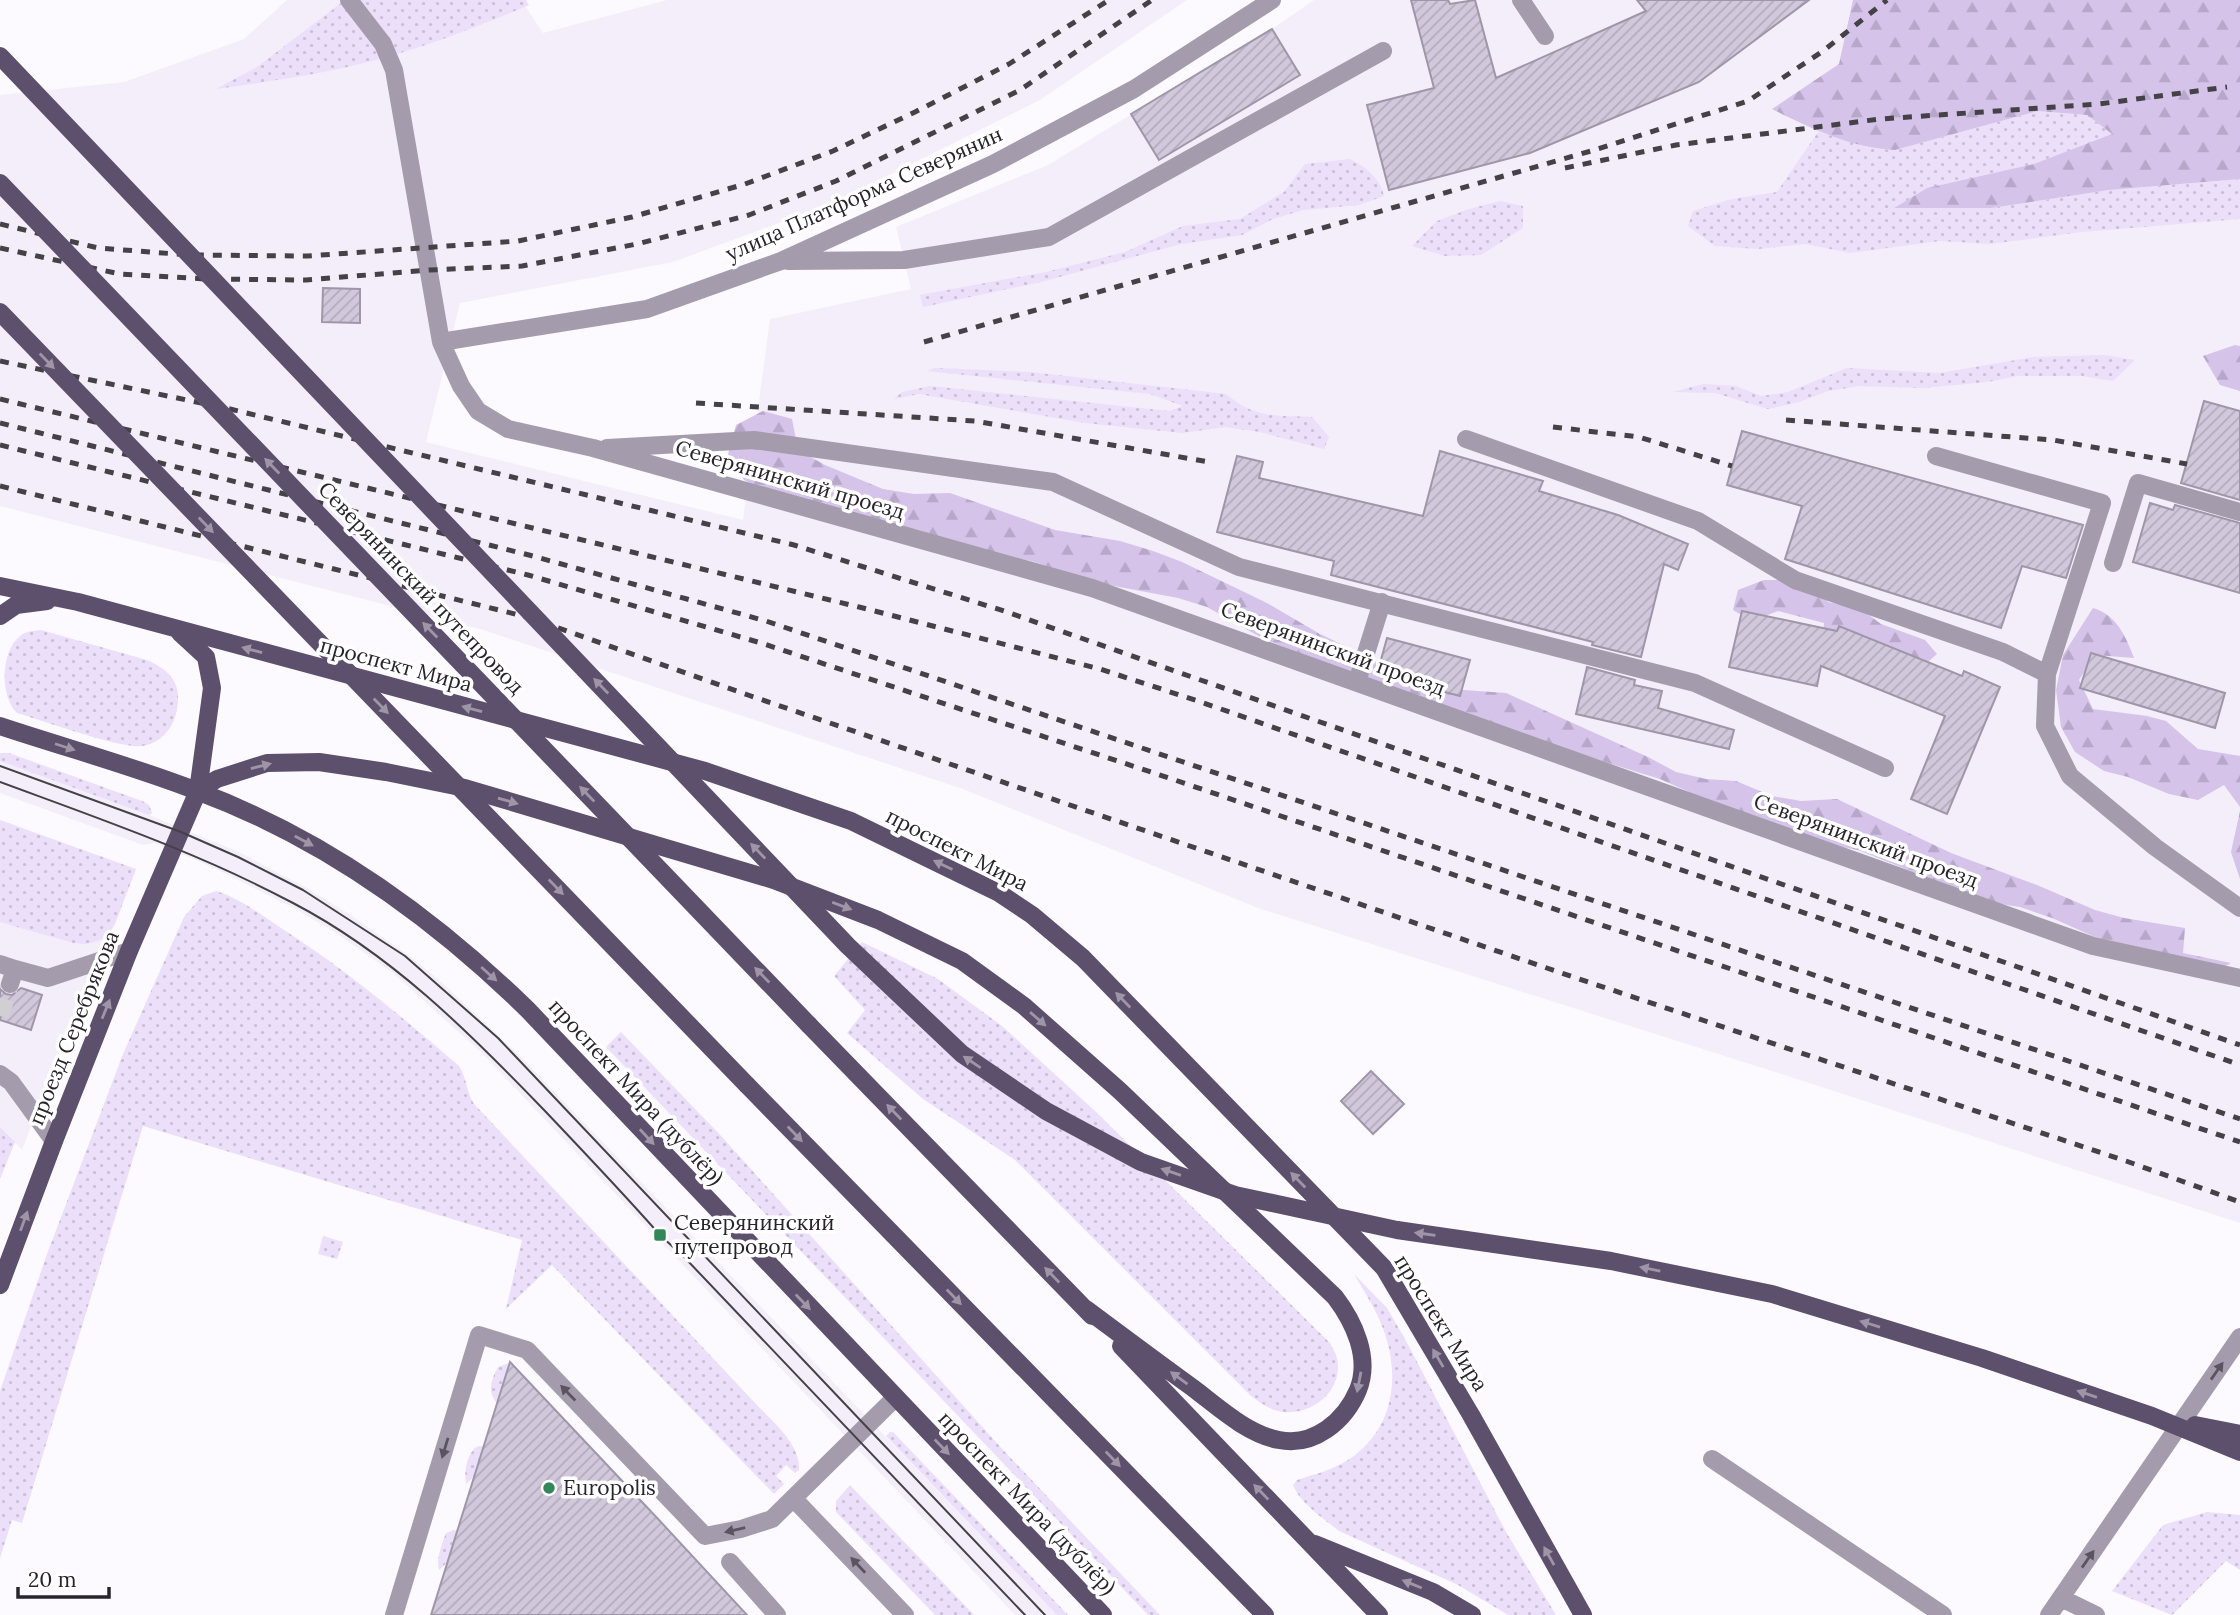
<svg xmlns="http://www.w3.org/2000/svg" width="2240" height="1615" viewBox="0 0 2240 1615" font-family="Lora,serif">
<defs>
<pattern id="grass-dots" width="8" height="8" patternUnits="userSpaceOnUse" patternTransform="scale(1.75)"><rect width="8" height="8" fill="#ebdffa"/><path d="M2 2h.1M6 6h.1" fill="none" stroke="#cabfd6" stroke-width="1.8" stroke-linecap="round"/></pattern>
<pattern id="forest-firs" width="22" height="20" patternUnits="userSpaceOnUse" patternTransform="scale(1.75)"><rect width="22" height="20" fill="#d5c3ea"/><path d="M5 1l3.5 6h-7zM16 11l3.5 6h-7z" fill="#b7a7c9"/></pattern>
<pattern id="building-hatch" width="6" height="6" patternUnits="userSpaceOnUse" patternTransform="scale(1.75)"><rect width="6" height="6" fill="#d1c8dc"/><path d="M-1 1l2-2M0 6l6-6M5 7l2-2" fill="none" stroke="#b3acbd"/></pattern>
</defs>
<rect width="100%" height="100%" fill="#fcfafe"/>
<path fill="#f3eef9" d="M287,0h234l22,33 124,-33h520l-147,100 -207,103 -160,59 -213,41 -34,139 317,78 27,-201 141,-30 -15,-62 152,-62 224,-136 42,-29h926v1223l-446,-145 -536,-170 -295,-119 -483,-160 -480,-123v-411l124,-13 120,-43z
M0,761l149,54 90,37 66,35 44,27 58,40 30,24 84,79 536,558h-42l-533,-562 -89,-80 -57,-40 -42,-25 -82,-41 -57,-24 -12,2 -143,-52z
M0,907l9,17 64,19 35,-8 7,-11 -32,65 -61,161 -22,-23z"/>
<path fill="url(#grass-dots)" d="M345,0h181l3,5c-50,21 -101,41 -153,55 -52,14 -106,21 -160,29l41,-22z
M2038,111l49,4 26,20 -79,29 -107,24 -32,20h97l117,-18 131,-11v40l-158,13 -92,12 -50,-3 -90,12 -45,-9 -47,5 -43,-3 -27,-20 5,-15 39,-12 45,-7 41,-60 61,17 16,1z
M1350,159c15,7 31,20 34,37l-25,9 -56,5 -30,9 -31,16 -61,9 -140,38 -118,25 -3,-12 126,-23 79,-20 58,-26 57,-7 44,-27 21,-28z
M1500,201l23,5v22l-42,27 -36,1 -33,-10 25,-25 32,-12z
M2104,355l31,5 -22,21 -31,-5h-64l-31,6 -64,6 -63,-2 -32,5 -29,11 -31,7 -53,-16 -42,-1 30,-8 33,2 25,10 27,-4 59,-24 93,5 93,-16z
M935,368l95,4 196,22c30,25 48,21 86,23l17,20 -5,12 -64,-17 -35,-5 -43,6 -97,-10 -166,-29 -25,5 8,-7 28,-6 239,25 14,-5 -33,-12 -223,-23z
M41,630l106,30c17,8 32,18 31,39 0,22 -13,44 -36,47 -21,3 -101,-26 -125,-33 -17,-16 -17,-61 3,-77 6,-5 13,-5 21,-6z
M0,753h9l133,48 7,4 3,8 -3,2 -149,-54z
M0,820l136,49 -21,55 -7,11 -10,6 -12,3 -13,-1 -73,-21z
M216,891c23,7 44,23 65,37 64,41 121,89 178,138 8,13 7,25 15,38l281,299c17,18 46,41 44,67l-4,3 -9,-8 -10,11 8,8 -10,10 -222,-229 -46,44 16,-69 -379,-114 -121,397 -10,-3 -12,38v-167l47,-137 76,-200 61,-137 18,-21z
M862,942l76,37 64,47 93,85 235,232c2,5 6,10 7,15 7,32 -24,57 -53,54 -13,-1 -24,-9 -34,-17l-235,-235 -92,-61 -76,-66 18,-23 -31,-34z
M621,1032l102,106 281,313 156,164h-12l-542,-568z
M0,1127l15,15 -15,37z
M323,1236l20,6 -6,17 -19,-5z
M1354,1274l33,34 17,29 102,195 50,83h-48l-50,-30 -119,-54c-15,-12 -39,-28 -46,-46l4,-5c15,-5 32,-9 46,-17 52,-30 60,-89 37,-142 -7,-16 -17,-32 -26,-47z
M509,1363l-12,41c-10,-13 -6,-24 1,-37z
M890,1432h3l175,183h-11l-171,-179z
M484,1446l8,13 -26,25c-2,-12 0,-28 10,-37z
M850,1485l124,130h-39l-99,-103v-11z
M2207,1512l33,3v55l-14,-9 -54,54 -60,-24 51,-66z
M454,1530h4l8,15 -27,25c-3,-12 3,-26 7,-37z"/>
<path fill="url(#forest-firs)" d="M1853,0h387v179l-131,11 -117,18h-98l33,-20 107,-24 78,-30 -25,-19 -49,-4 -143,39c-44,-2 -85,-22 -123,-41l67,-45z
M2235,345l5,1v45l-20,-6 -17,-29z
M763,411l29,8 6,31 27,15 58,24 31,5 36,-1 105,37 65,11 33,10 29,11 85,41 53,31 85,41 59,15 42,3 142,64 28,15 30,7 30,2 36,15 29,5 36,-2 114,54 86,32 58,25 29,8 61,10 -2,25 48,10 -7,4 -59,1 -113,-50 -32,-11 -32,-5 -130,-52 -90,-16 -29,-9 -52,-34 -27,-12 -227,-70 -171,-71 -55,-31 -29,-9 -85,-16 -58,-20 -59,-13 -58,-19 -59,-10 -88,-25 -27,-15 -16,-26 8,-29z
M1764,580h48l16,22 33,7 20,15 44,16 12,14 -15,13 -99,-29 1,-15 -46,-12 -26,10 -19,-11 5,-20z
M2093,608c24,7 33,29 41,50l-39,-3 -16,25 14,29 54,7 19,5 32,28 42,7v51l-16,-22 -26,15 -29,-6 -41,-17 -24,-6 -29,-19 -14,-25 -5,-37 7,-35z
M2240,811v68l-9,-27z"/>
<path fill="url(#building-hatch)" stroke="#9f96a9" stroke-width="2" d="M1411,0h37l2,4 25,-4 21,78 150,-67 -9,-11h172l-110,82 -169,71 -141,37 -22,-85 67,-17z
M1272,29l28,46 -141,85 -28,-46z
M323,288l37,1v34l-38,-1z
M2204,401l36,10v89l-59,-17z
M1742,431l341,94 -17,53 -44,-12 -21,62 -216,-69 17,-53 -75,-21z
M1440,451l103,30 -4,10 79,24 70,29 -10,26 -14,-6 -23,93 -49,-12 1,-3 -262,-67 3,-14 -117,-29 20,-76 26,6 -4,16 164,38z
M2150,503l23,7 2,-5 65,18v70l-107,-31z
M1742,611l95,20 2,-5 123,50 2,-5 36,16 -53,127 -36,-15 34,-83 -124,-50 -4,20 -88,-19z
M1387,638l83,22 -10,36 -83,-22z
M2091,653l134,40 -10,35 -135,-40z
M1587,667l48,13 -1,5 28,6 -4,17 76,22 -5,19 -153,-35z
M21,988l21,7 -11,35 -31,-10v-31l6,5 6,1z
M1371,1071l33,33 -31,30 -32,-33z
M510,1362l149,158 88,95h-316z"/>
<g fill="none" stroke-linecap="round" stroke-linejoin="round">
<path stroke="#d1cfd4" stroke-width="18" stroke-dasharray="18 9" stroke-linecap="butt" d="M0,1016l10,-32"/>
<path stroke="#a49cad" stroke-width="18" d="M349,0l34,44 11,26 47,272 20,44 17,25 30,18 85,19 499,140 1001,358 147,32
M1521,0l24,36
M788,261l116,-1 145,-23 334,-186
M441,342l206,-33 134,-48 212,-97 141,-75 138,-89
M1466,439l232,82 97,59 208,72 44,22
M607,448l147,-8 299,42 186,85 456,116 190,85
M1936,456l166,47 -55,171 -2,52 25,50 85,71 85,61
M2113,563l25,-80 102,29
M1357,682l25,-80
M0,964l15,5 -5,15
M15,969l33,9 81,-27
M0,1074l11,8 43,59
M1712,1459l231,156
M793,1498l112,117
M730,1562l47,53
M2061,1598l35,17
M394,1615l85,-280 48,15 178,186 36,-7 31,-10 123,-121
M2049,1615l191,-278"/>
<path stroke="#5d506c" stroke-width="18" d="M0,586l78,16 627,169 146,50 148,72 33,22 51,43 301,310 87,147 112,200
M0,616l16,-11 31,-4
M0,726c66,22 133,40 197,65 126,47 236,126 331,219l575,605
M198,791l19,-12 50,-16 52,-1 67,10 79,16 208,62 101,30 104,40 84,41 62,45 96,85 215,206c19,25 36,61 23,93 -13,31 -44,57 -79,50 -32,-6 -61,-33 -86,-52 -36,-26 -72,-53 -107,-79
M809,1025l283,291
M747,1085l518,530
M0,1285l54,-144 75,-190 69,-160 14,-103 -6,-31 -26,-24
M1121,1346l258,269
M1315,1544l118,48 39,23"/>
<path stroke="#444147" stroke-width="2" d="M0,766l181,66 57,25 65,33 102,66 93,82 547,577
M0,782c100,37 199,71 293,121 98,51 176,129 252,208 39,41 78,82 115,124l25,23 340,357"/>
<path stroke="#444147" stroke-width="5" stroke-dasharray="9 9" stroke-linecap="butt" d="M1565,168l111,-23 204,-26 219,-15 128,-17
M0,224l98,24 91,7 119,1 210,-15 114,-24 113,-33 88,-33 82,-39 94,-48 100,-64
M0,248l120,26 86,5 100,1 123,-10 93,-4 115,-22 112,-29 87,-34 184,-91 132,-90
M924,342l667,-191 157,-50 75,-50 64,-51
M0,361l230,48 564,136 210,66 1236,434
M0,399l859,208 241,62 98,32 1042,364
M696,403l279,18 234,41
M1786,420l267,20 134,24
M0,423l529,132 237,66 1474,498
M1553,427l86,10 93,29
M0,445l528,130 233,68 408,135 1071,364
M0,486l527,131 221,78 831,284 547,182 114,41"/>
<path stroke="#5d506c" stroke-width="18" d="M0,56l848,890 114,108 84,57 95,51 94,33 162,35 214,31 161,33 210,64 170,58 88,36
M0,183l809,842
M0,312l747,773
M2195,1425l45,9"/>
</g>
<defs><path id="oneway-solid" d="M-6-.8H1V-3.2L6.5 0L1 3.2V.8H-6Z" transform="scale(1.75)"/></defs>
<g fill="#9e96a7">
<use href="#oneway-solid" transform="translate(47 361) rotate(46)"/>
<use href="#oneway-solid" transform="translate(272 466) rotate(-134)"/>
<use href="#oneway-solid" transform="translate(206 525) rotate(46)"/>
<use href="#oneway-solid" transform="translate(430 630) rotate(-134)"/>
<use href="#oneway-solid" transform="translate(252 650) rotate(-165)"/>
<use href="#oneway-solid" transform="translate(601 686) rotate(-134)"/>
<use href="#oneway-solid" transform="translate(381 706) rotate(46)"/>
<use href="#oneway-solid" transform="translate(472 709) rotate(-165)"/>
<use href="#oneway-solid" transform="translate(65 747) rotate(18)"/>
<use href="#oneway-solid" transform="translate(261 766) rotate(-14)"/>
<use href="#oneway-solid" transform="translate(587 794) rotate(-134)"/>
<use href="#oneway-solid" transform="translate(508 801) rotate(16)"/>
<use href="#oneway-solid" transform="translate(304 841) rotate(28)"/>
<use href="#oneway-solid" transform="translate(758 851) rotate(-134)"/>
<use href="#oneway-solid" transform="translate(943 865) rotate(-154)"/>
<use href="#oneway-solid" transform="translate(556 887) rotate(46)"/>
<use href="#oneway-solid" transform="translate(842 906) rotate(21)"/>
<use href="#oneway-solid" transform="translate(489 974) rotate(42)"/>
<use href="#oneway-solid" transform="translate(762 975) rotate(-134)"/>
<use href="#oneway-solid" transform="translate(1123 1000) rotate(-134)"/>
<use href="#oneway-solid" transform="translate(106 1009) rotate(-68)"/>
<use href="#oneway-solid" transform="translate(1038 1019) rotate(41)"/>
<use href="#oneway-solid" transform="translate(972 1062) rotate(-146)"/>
<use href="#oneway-solid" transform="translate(894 1112) rotate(-134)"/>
<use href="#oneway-solid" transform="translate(795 1134) rotate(46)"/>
<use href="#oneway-solid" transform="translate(647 1137) rotate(47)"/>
<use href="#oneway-solid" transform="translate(1171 1172) rotate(-161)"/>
<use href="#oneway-solid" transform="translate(1298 1180) rotate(-134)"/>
<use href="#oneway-solid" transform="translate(24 1221) rotate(-70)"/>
<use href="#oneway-solid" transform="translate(1425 1234) rotate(-172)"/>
<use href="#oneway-solid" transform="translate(1650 1269) rotate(-168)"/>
<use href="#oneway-solid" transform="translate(1052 1275) rotate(-134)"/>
<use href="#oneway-solid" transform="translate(954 1297) rotate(46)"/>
<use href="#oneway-solid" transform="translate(803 1302) rotate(46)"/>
<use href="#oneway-solid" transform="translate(1870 1324) rotate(-163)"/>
<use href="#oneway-solid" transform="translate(1438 1358) rotate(-120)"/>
<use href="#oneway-solid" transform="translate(1179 1378) rotate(-144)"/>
<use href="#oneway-solid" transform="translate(1359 1382) rotate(101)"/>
<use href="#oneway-solid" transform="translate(2087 1394) rotate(-161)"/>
<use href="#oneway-solid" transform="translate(942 1447) rotate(46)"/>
<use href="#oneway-solid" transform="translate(1113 1459) rotate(46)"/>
<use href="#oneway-solid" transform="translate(1261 1492) rotate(-134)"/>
<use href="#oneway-solid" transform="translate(1549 1556) rotate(-119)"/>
<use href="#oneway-solid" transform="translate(1412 1584) rotate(-158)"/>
</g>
<g fill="#59545f">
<use href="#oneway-solid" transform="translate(2217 1371) rotate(-55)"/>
<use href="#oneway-solid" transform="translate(568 1393) rotate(-134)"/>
<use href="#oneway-solid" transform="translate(445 1448) rotate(107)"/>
<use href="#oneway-solid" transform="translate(735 1530) rotate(167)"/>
<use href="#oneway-solid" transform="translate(2088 1559) rotate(-55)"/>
<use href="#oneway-solid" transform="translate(858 1565) rotate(-133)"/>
</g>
<g fill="#348759" stroke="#fff" stroke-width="2.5">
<rect x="653" y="1228" width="14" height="14" rx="3.5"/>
<circle cx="549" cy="1488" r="7"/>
</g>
<g text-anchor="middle" stroke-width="7" stroke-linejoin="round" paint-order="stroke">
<g font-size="21" fill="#27242b" stroke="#fff">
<text transform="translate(864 194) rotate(-24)" y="7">улица Платформа Северянин</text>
<text transform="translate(790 480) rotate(16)" y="7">Северянинский проезд</text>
<text transform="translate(421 588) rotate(46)" y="7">Северянинский путепровод</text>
<text transform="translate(1333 649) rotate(20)" y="7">Северянинский проезд</text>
<text transform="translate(396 665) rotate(15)" y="7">проспект Мира</text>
<text transform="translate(1866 841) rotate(20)" y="7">Северянинский проезд</text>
<text transform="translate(957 850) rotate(27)" y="7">проспект Мира</text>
<text transform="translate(74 1028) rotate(-68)" y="7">проезд Серебрякова</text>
<text transform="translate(636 1092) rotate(47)" y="7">проспект Мира (дублёр)</text>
<text transform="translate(1441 1323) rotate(58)" y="7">проспект Мира</text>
<text transform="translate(1027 1503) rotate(46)" y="7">проспект Мира (дублёр)</text>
</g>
<g font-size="21" fill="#27242b" stroke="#fff" text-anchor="start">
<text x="674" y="1230">Северянинский<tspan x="674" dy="24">путепровод</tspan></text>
<text x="563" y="1495">Europolis</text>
</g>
</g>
<path d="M18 1587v10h91v-10" fill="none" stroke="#27242b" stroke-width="3.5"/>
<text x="28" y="1587" font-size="21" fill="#27242b" stroke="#ffffff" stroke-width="5" paint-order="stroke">20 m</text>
</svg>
